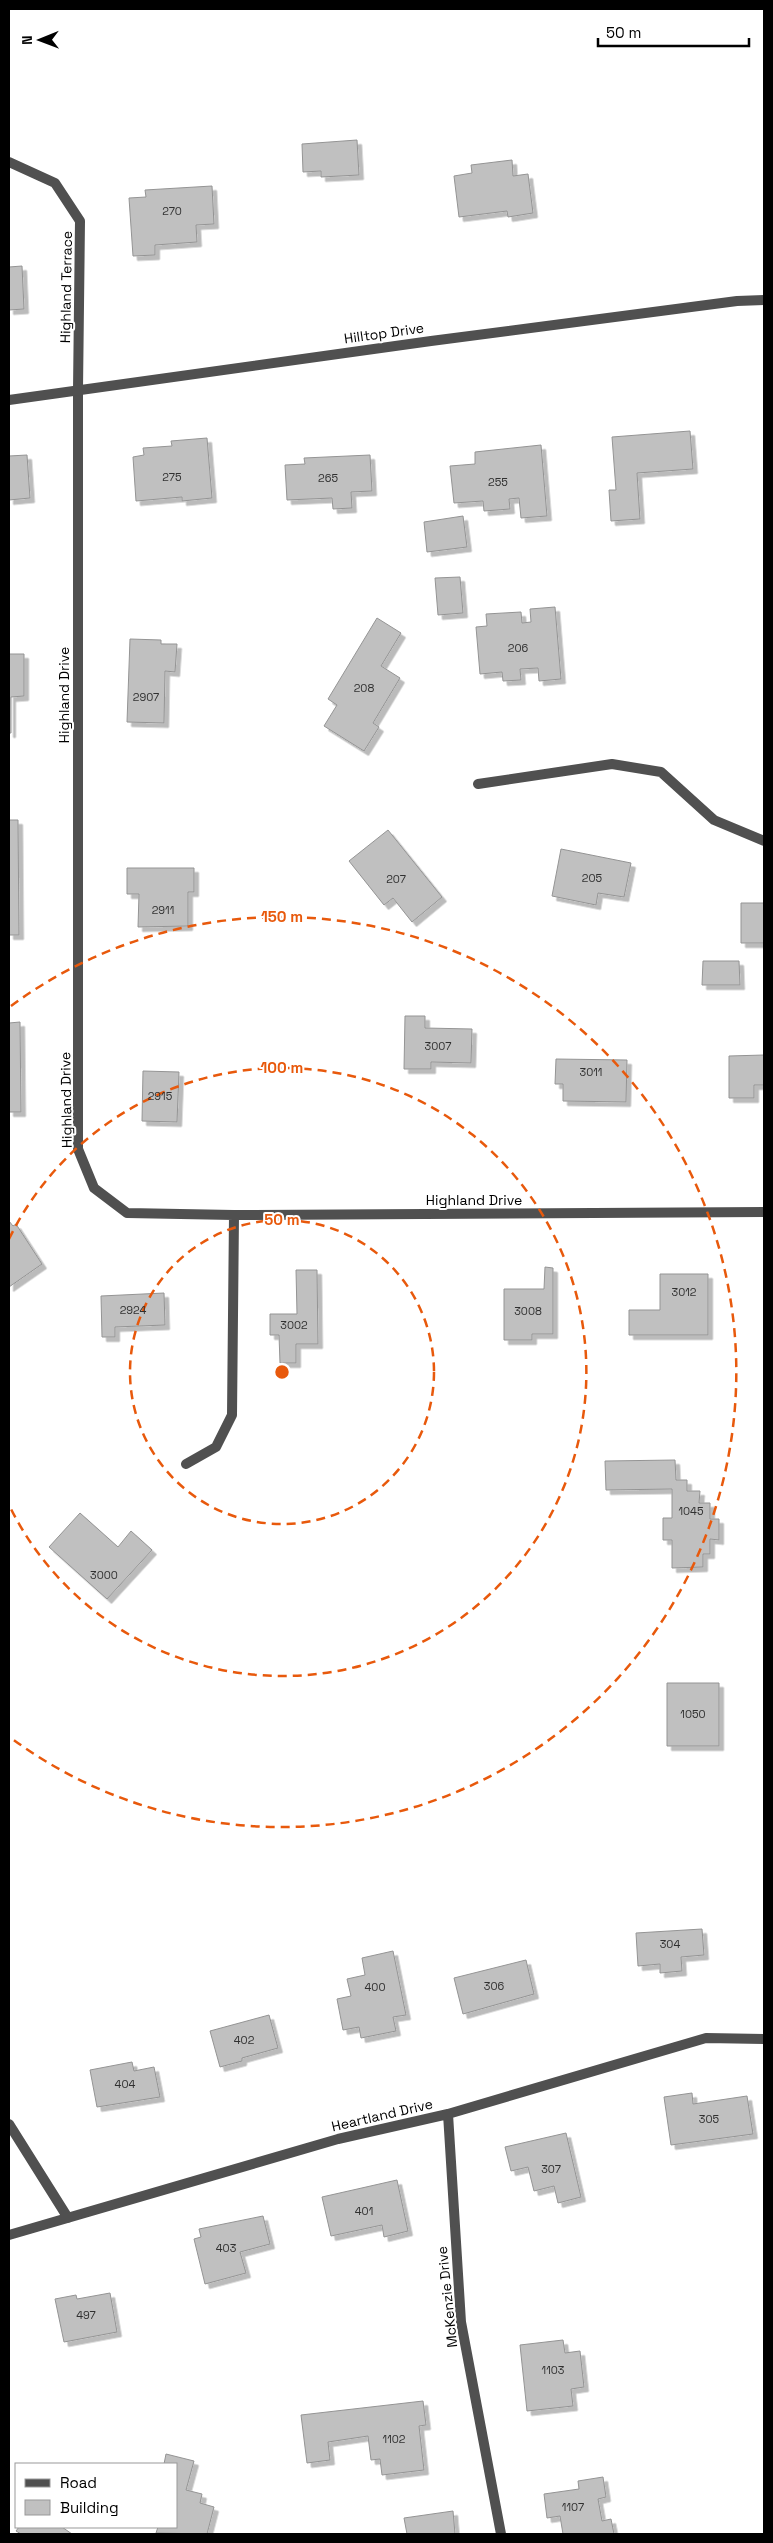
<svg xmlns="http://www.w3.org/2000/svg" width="773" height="2543" viewBox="0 0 773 2543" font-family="'Space Grotesk',sans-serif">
<defs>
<filter id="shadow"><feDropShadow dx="4.5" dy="4.5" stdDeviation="0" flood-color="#0004"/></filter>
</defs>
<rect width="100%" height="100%" fill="#fff"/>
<path fill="#c0c0c0" stroke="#949494" filter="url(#shadow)" d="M357,140l2,35 -38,2v-6l-18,1 -1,-28z
M512,160l1,16 15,-2 5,39 -25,4 -1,-6 -48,6 -5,-41 18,-3 -1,-8z
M212,186l2,38 -18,1 1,17 -42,3v10l-22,1 -4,-58 17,-1 -1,-7z
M22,266l2,43 -15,1v-43z
M690,431l3,38 -56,4 3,46 -29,2 -2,-31h7l-4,-53z
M207,438l5,60 -30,3v-4l-46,4 -3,-44 11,-2 -1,-7 29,-2 -1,-5z
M541,445l6,71 -26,2 -2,-20 -10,1 1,10 -26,2 -1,-10 -29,2 -4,-37 25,-2v-12z
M9,454v2l18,-1 3,43 -21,2z
M370,455l2,36 -21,1 1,16 -19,1 -1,-11 -45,2 -2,-35 20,-1 -1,-6z
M463,516l4,31 -40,5 -3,-30z
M460,577l3,36 -25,2 -3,-37z
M555,607l6,72 -22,2 -1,-13 -18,1 1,11 -18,1 -1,-9 -22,2 -4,-47 11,-1 -1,-12 35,-2 1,11 9,-1 -1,-13z
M377,618l24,15 -20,33 19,12 -27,45 6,4 -15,24 -40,-25 13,-21 -9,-6z
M130,639l31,1v4h16l-2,28 -10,-1 -1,52 -37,-1z
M9,654h15v42l-13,1v36h-2z
M9,820h9l1,115h-10z
M388,830l54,67 -30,25 -19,-24 -9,7 -35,-44z
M561,849l70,14 -7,34 -26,-4 -2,12 -44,-9z
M127,868h67v24h-6v34l-50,1 1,-33h-12z
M741,903h23v40h-23z
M703,961h36l1,24h-38z
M405,1016h20v12l47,1 -1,34 -40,-1v7h-27z
M20,1022l1,90h-12v-89z
M764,1055v30h-10v13h-25v-42z
M556,1059l71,1 -1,42 -63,-1v-17h-8z
M143,1071l36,1 -2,50 -35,-1z
M9,1221l4,5 3,-2 26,40 -33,23z
M545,1267l8,1v66h-21v6h-28v-51h40z
M296,1270h21l1,74h-22v19h-16l-1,-28h-9v-21h27z
M660,1274h48v61h-79v-25h31z
M164,1293l1,32 -50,2v10h-13l-1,-41z
M675,1460l1,20h11v11h13l-1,12h11v16h9v21l-9,-1v15h-7v13l-31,1v-28h-9v-22h9v-29l-66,1 -1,-29z
M80,1513l38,34 13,-16 21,19 -45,49 -58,-52z
M667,1683h52v63h-52z
M702,1929l2,26 -23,2 1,14 -22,2v-9l-22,2 -2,-33z
M393,1951l13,64 -13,2 3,14 -35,7 -2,-11 -16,3 -6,-31 14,-3 -4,-17 18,-4 -3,-17z
M526,1960l8,34 -71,20 -9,-36z
M269,2015l9,33 -36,10v3l-22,6 -10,-36z
M132,2062l2,9 20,-4 6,30 -63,10 -7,-37z
M692,2093l1,11 54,-8 6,38 -82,11 -7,-48z
M566,2133l15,64 -23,6 -4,-17 -20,5 -6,-24 -17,4 -6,-24z
M397,2180l11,51 -24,6 -2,-12 -51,11 -9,-39z
M263,2216l7,28 -30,8 6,21 -41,11 -11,-45 7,-2 -2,-8z
M110,2293l7,39 -53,10 -9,-43 21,-4 1,4z
M563,2340l2,13 15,-2 4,36 -13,2 2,17 -46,5 -7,-66z
M423,2401l3,24 -7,1 5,44 -42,5 -2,-16 -9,1 -3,-24 -40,6 2,18 -23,3 -6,-48z
M166,2454l28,7 -8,29 16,4 -2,9 14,4 -7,27 -51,-1 2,-6h18v-63h-12z
M603,2477l3,20 -8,2 4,22 9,-2 3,15h-51l-3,-18 -13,2 -3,-24 35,-5 -1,-8z
M453,2511l2,23h-48l-3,-16z
M19,2527h43l10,7h-51l-5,-3z"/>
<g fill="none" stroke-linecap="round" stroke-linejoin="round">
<path stroke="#505050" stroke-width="10" d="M9,162l46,21 25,38 -2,169v759l16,39 33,25 107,2 530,-3
M478,784l134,-20 49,8 53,48 50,21
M186,1464l30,-17 16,-32 2,-200
M448,2114l13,208 40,212
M9,2124l59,94
M9,2235l329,-96 110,-25 258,-76 58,1"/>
<path stroke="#505050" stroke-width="10" d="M9,400l422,-59 306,-40 27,-1"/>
</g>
<g fill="none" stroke="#e8590c" stroke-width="2.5" stroke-dasharray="9 6">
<circle cx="282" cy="1372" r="152"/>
<path d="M9 1239A304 304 0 1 1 9 1505"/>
<path d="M11 1006A455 455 0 1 1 11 1738"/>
</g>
<g text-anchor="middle" stroke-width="4" stroke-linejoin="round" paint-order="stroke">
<g font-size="11" fill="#303030">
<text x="172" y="215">270</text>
<text x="172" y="481">275</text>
<text x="328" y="482">265</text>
<text x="498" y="486">255</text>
<text x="518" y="652">206</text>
<text x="364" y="692">208</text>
<text x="146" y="701">2907</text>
<text x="592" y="882">205</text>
<text x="396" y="883">207</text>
<text x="163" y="914">2911</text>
<text x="438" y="1050">3007</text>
<text x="591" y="1076">3011</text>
<text x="160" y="1100">2915</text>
<text x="684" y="1296">3012</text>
<text x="133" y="1314">2924</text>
<text x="528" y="1315">3008</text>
<text x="294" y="1329">3002</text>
<text x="691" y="1515">1045</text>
<text x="104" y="1579">3000</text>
<text x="693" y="1718">1050</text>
<text x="670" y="1948">304</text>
<text x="494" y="1990">306</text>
<text x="375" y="1991">400</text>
<text x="244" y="2044">402</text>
<text x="125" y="2088">404</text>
<text x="709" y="2123">305</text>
<text x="551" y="2173">307</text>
<text x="364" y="2215">401</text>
<text x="226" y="2252">403</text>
<text x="86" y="2319">497</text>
<text x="553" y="2374">1103</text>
<text x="394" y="2443">1102</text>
<text x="573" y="2511">1107</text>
</g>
<g font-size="14" fill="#000" stroke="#fff">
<text transform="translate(66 287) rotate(-89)" y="5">Highland Terrace</text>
<text transform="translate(384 333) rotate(-8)" y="5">Hilltop Drive</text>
<text transform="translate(64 695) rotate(-90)" y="5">Highland Drive</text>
<text transform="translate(66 1100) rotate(-91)" y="5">Highland Drive</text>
<text x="474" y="1205">Highland Drive</text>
<text transform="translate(382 2115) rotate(-13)" y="5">Heartland Drive</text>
<text transform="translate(447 2297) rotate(-96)" y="5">McKenzie Drive</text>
</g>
</g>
<circle cx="282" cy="1372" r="8" fill="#e8590c" stroke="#fff" stroke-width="2.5"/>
<g font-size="15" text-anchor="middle" font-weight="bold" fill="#e8590c" stroke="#fff" stroke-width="4" stroke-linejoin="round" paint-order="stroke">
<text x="282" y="922">150 m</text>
<text x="282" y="1073">100 m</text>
<text x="282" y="1225">50 m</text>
</g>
<rect width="773" height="2543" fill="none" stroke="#000000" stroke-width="20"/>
<rect x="15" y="2463" width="162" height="65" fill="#ffffff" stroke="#999999"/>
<rect x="25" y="2479" width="25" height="8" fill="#505050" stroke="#999999"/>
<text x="60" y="2488" font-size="15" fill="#000000">Road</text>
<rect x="25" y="2500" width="25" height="15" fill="#c0c0c0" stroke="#999999"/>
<text x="60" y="2513" font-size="15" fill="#000000">Building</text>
<g transform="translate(40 40) rotate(269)" stroke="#ffffff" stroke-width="4" paint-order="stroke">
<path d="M0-4L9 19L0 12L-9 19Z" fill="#000000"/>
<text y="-8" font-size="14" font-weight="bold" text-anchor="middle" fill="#000000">N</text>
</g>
<path d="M598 38v8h151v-8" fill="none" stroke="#000000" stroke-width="2.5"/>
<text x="606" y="38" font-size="15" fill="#000000" stroke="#ffffff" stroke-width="4" paint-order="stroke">50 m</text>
</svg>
